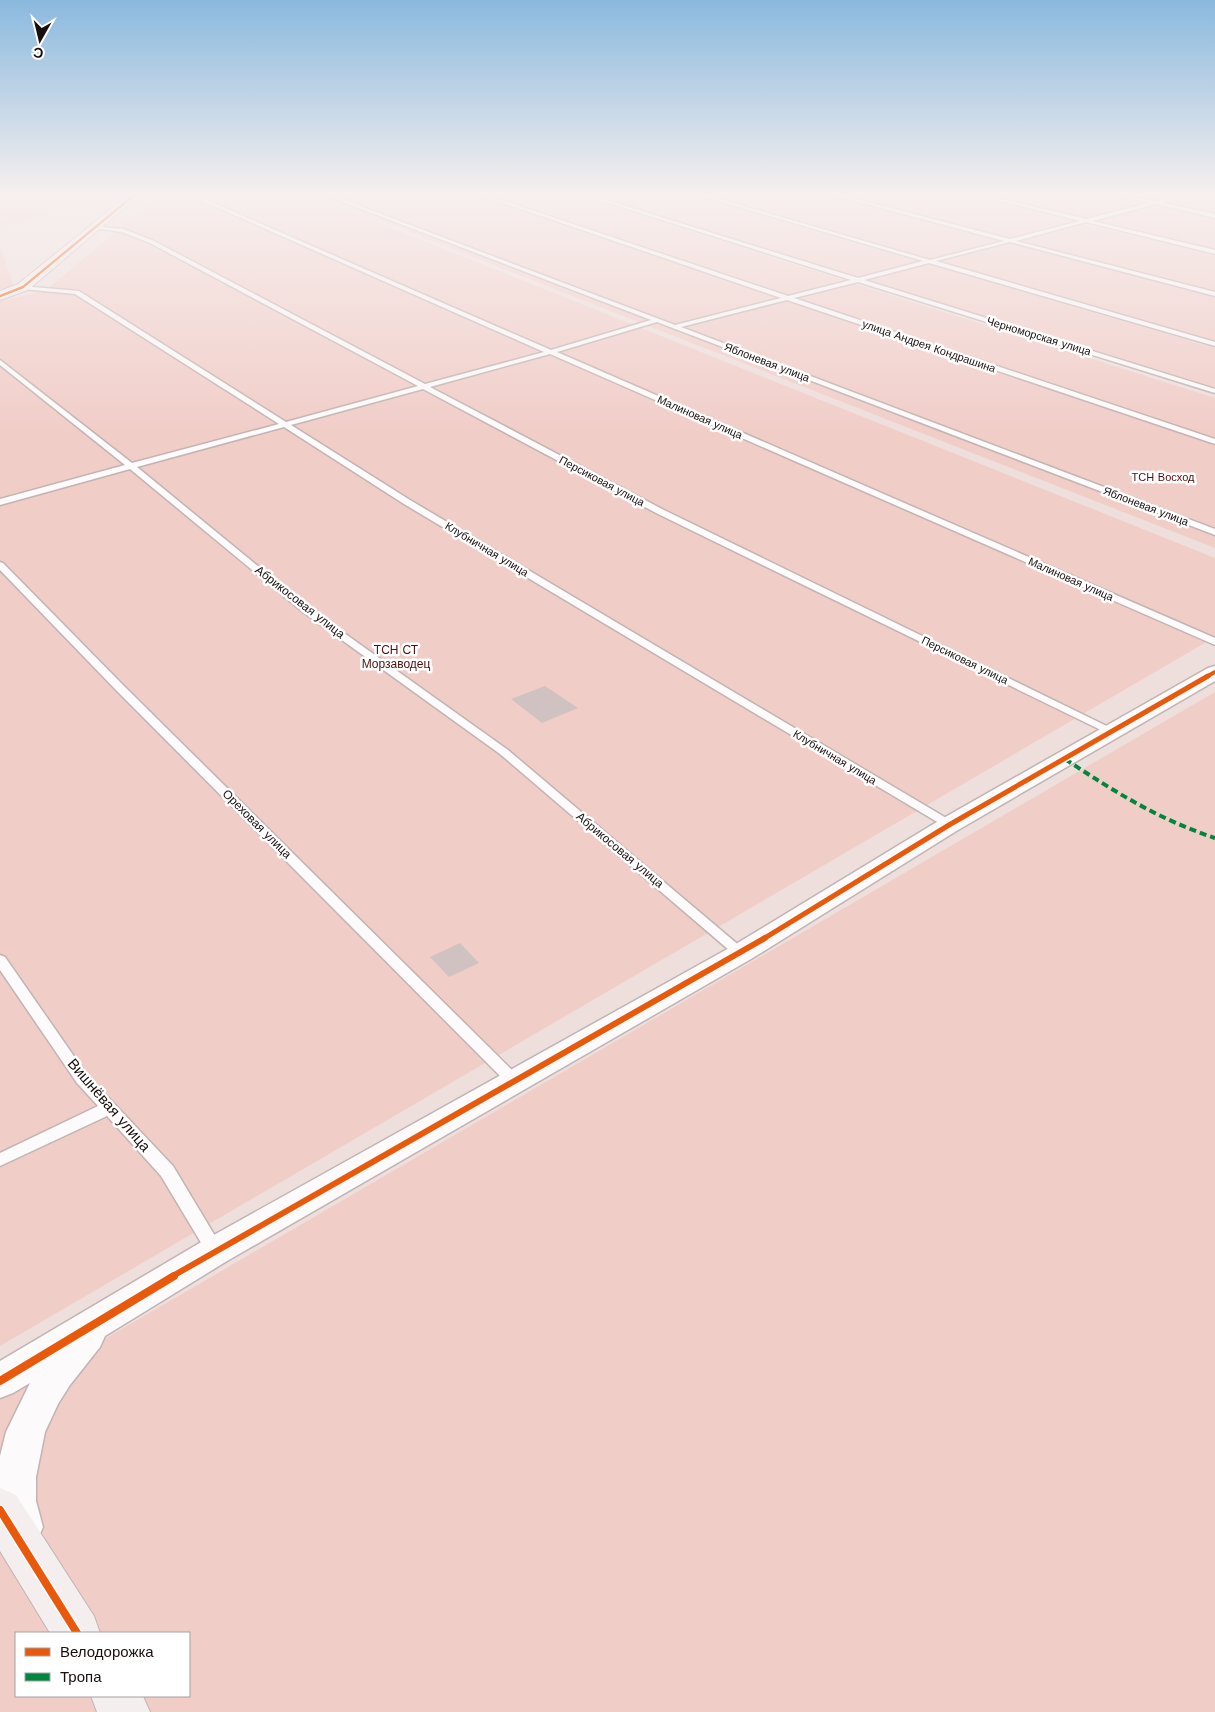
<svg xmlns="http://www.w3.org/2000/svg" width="1215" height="1712" viewBox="0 0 1215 1712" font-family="'Work Sans',sans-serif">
<rect width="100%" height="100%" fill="#eededc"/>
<path fill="#f1cdc8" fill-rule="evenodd" d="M0,192h66l34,10 -100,24z
M163,192h139l913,366v79l-1215,709v-1045l45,-10z
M307,192h160l748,253v103z
M476,192h90l649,206v43z
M572,192h109l534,156v47z
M688,192h263l264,64v90z
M964,192h251v60z
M0,246l14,41 -14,3z
M1215,692v1020h-1215v-312zM16,1633h173v63h-173z"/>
<path fill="#cfc2c0" d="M545,686l33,22 -36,15 -31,-24z
M460,943l19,20 -30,14 -19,-20z"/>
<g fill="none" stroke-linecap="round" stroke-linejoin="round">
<defs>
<path id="lane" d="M182,192h6l363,158 100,-30 -334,-128h6l352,133 106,-27 -310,-106h6l311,104 63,-16 -277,-88h6l278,86 65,-17 -235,-69h6l236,68 74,-19 -182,-49h7l181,47 70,-18 -115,-29h7l114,27 63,-16 -45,-11 52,9 44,-9 -38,11 53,11v4l-59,-14 -63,17 122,29v4l-129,-32 -70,19 199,51v4l-205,-54 -74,19 279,81v4l-286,-83 -65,17 351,109v4l-357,-111 -64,16 421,141v5l-428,-144 -106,27 534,202v6l-558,-213 -100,30 658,286v7l-665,-291 -120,33 234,123 455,222 -2,2h-8l-451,-220 -235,-125 -132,36 119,75 543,322 2,3 -2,3 -4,1 -545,-325 -120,-77 -147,40 172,141 199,142 240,203 -2,3h-10l-236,-202 -197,-142 -173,-143 -130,36v-6l125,-34 -125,-100v-5l132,103 147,-39 -204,-130 -52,-5 -2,-3 58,5 207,131 132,-36 -268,-143 -28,-11 -29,-4v-2l30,3 31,12 271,143 119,-32z
M0,562l3,1 120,122 397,393 3,4 -3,4 -5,2 -5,-2 -395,-397 -115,-119z
M0,955l5,2 82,118 86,91 51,85 -3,5 -6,2 -6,-2 -48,-80 -54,-60 -107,50v-13l98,-47 -21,-23 -77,-113z"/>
<path id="street" d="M1215,666v15l-257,149 -207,129 -524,302 -122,75 -5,11 -30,38 -12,19 -13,28 -9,45v24l7,26 -6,14 -14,6 -14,-6 -9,-24v-61l6,-24 24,-49 -17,10 -13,5v-37l203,-120 528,-294 209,-127 268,-152z"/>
<path id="secondary" d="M132,192h11l-115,98 -28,10v-9l18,-7z
M0,1488l16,7 78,121 6,17h-50l-50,-82z
M91,1696h52l7,16h-53z"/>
</defs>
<use href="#lane" stroke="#c1b4b3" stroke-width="3"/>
<use href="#street" stroke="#c1b4b3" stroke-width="3"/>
<use href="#secondary" stroke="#c1b4b3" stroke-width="2"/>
<use href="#lane" fill="#fcfafa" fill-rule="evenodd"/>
<use href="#street" fill="#fcfafa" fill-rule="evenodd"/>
<use href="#secondary" fill="#f4eeee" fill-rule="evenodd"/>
<path stroke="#00873e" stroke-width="4" stroke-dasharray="7 4" stroke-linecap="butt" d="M1065,759c50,33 93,60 150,79"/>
<defs>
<path id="cycleway-far4" d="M0,296l23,-9 115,-95"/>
<path id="cycleway-far3" d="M1206,677l9,-5"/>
<path id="cycleway-far2" d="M763,939l186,-114 259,-149"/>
<path id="cycleway-far1" d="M171,1277l594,-339"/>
<path id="cycleway" d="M0,1381l174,-105
M0,1510l77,123"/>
</defs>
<use href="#cycleway-far4" stroke="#fff" stroke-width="4"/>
<use href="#cycleway-far3" stroke="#fff" stroke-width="6"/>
<use href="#cycleway-far2" stroke="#fff" stroke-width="8"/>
<use href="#cycleway-far1" stroke="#fff" stroke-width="9"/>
<use href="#cycleway" stroke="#fff" stroke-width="11"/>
<use href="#cycleway-far4" stroke="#e8590c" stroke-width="2.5"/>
<use href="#cycleway-far3" stroke="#e8590c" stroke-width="4"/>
<use href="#cycleway-far2" stroke="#e8590c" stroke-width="5"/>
<use href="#cycleway-far1" stroke="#e8590c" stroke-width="6"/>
<use href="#cycleway" stroke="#e8590c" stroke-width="8"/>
</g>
<linearGradient id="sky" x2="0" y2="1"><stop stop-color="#8ab9de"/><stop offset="0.45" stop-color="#f7f0ef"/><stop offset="1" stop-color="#f7f0ef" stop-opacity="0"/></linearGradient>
<rect width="1215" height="431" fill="url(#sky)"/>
<g text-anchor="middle" stroke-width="5" stroke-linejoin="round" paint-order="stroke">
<g font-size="11" fill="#190f0e" stroke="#fff">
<text transform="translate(1039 336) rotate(17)" y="4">Черноморская улица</text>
<text transform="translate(929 346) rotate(19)" y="4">улица Андрея Кондрашина</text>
<text transform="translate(767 362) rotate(21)" y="4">Яблоневая улица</text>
<text transform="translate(700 417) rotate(24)" y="4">Малиновая улица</text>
<text transform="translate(602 481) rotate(28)" y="4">Персиковая улица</text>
<text transform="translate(1146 506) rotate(21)" y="4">Яблоневая улица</text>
<text transform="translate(487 549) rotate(31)" y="4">Клубничная улица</text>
<text transform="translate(1071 579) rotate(24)" y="4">Малиновая улица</text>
<text transform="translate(965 660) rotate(26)" y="4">Персиковая улица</text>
<text transform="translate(835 757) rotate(31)" y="4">Клубничная улица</text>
</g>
<g font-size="11" fill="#4f0f0d" stroke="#fff">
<text x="1163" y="481">ТСН Восход</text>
</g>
<g font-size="12" fill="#190f0e" stroke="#fff">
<text transform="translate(300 602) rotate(38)" y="4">Абрикосовая улица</text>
<text transform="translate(257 824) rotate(45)" y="4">Ореховая улица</text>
<text transform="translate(620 850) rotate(40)" y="4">Абрикосовая улица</text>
</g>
<g font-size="12" fill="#4f0f0d" stroke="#fff">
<text x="396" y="654">ТСН СТ<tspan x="396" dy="14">Морзаводец</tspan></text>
</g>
<g font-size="15" fill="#190f0e" stroke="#fff">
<text transform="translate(109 1105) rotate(49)" y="5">Вишнёвая улица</text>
</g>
</g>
<rect x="15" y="1632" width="175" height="65" fill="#ffffff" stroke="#a39f9f"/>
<rect x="25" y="1648" width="25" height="8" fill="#e8590c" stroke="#a39f9f"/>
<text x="60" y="1657" font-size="15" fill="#190f0e">Велодорожка</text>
<rect x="25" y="1673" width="25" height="8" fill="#00873e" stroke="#a39f9f"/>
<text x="60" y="1682" font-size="15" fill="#190f0e">Тропа</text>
<g transform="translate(40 40) rotate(188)" stroke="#ffffff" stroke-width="4" paint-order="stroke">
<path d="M0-4L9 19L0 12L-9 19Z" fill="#190f0e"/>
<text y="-8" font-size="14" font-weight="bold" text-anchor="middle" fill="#190f0e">С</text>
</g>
</svg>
